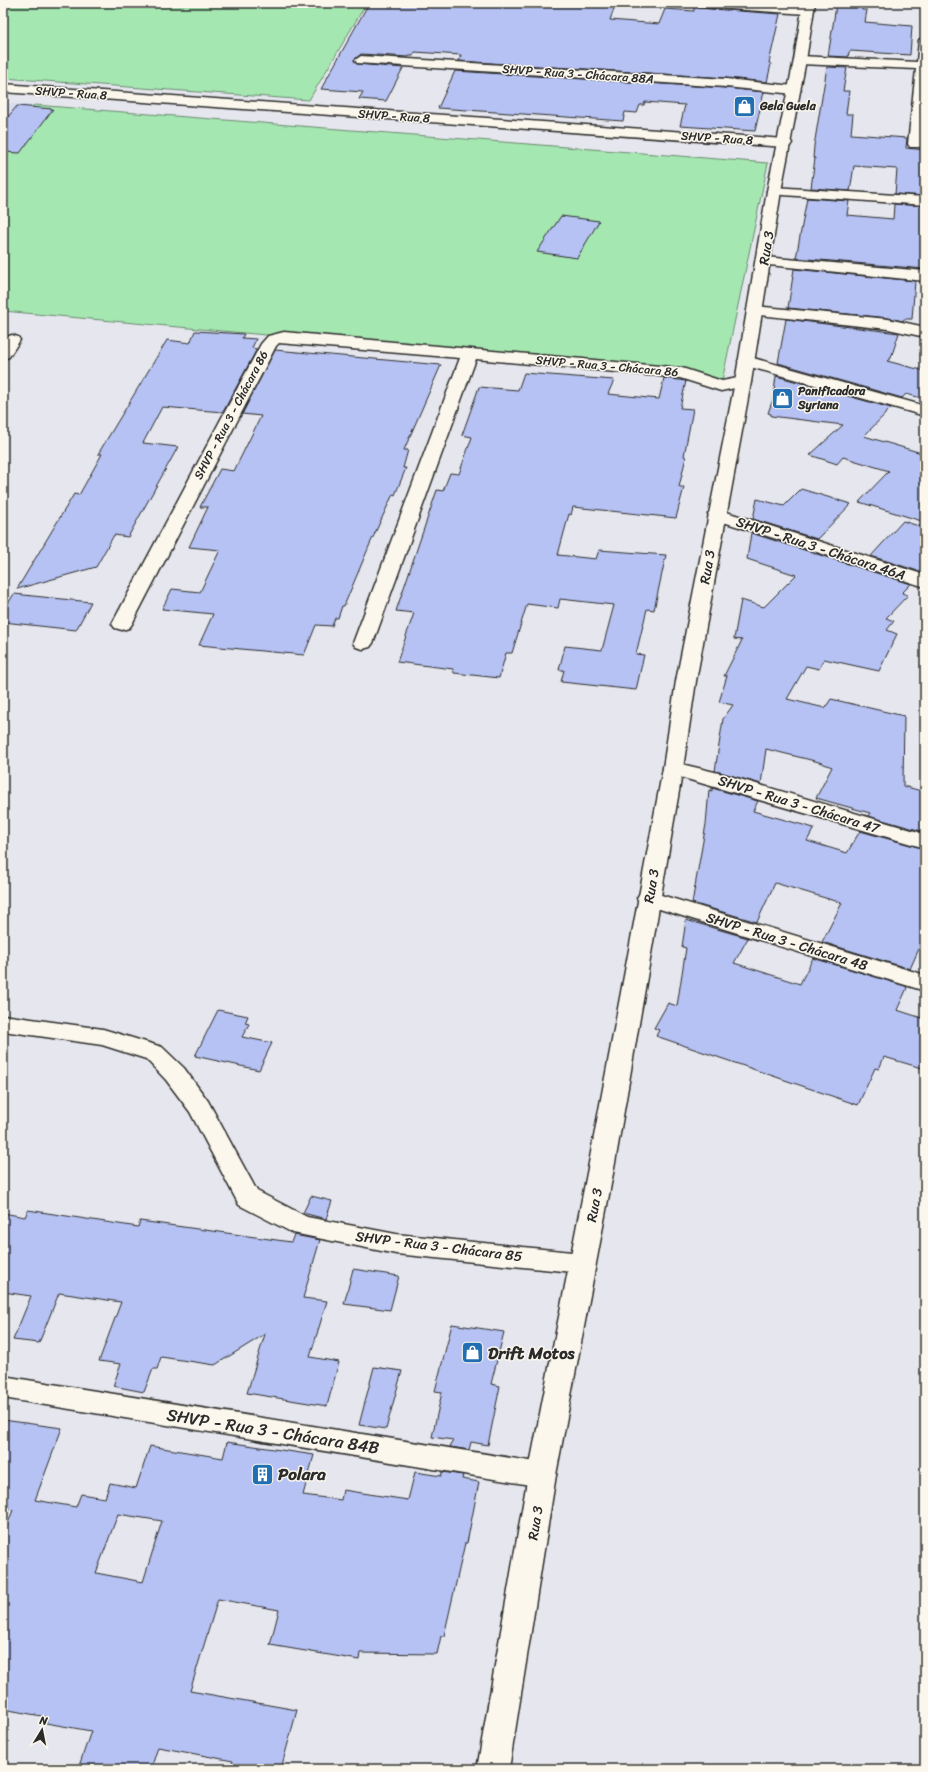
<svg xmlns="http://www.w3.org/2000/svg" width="928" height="1772" viewBox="0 0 928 1772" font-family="Sriracha,sans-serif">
<rect width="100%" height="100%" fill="#e6e7ee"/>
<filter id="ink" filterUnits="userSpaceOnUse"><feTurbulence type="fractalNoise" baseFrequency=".025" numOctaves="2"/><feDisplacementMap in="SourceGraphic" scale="8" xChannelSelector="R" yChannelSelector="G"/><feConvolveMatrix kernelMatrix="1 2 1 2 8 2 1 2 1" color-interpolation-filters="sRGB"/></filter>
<g filter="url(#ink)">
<path fill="#d7dcf0" d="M3,103l32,2 -32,16z"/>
<path fill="#a5e7b1" stroke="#68896e" d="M3,3h342l21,1 -57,96 -306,-22z
M35,105l733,58 -47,223 -39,-13 -679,-62v-190z"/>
<path fill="#b5c2f3" stroke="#2b2b2b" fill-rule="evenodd" d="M369,3l217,1 29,2 -5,14 49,4 6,-15 29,2v-5l5,2 81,6 -11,49 2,1 -4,18 -41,-4 -267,-17 2,-6 -46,-3 -2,4h-4l-1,1 -47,-3 -7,6 3,4 46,4 -17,33 -27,-2 4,-7 -42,-3z
M836,6l26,1v3h5l-2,12 47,4 -2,29 -59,-4 -2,1 -1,5 -20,-1z
M827,67l20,1 -4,23h6l-3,23h7l-2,20 56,4 -1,10 19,2v46l-30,-2 2,-25 -43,-3 -4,25 -39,-3 4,-30h-2l1,-12z
M455,71l271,17 38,4 -9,39 -75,-5 5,-21 -40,-3 -1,3h-4l-3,8 -12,-1 -2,9 -185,-13z
M17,106l36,3 -33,44 -17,-1v-29z
M807,198l42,3 -2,14 46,4 1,-15 31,2v63l-129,-11z
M561,216l38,5 -22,37 -40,-6z
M794,269l121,12 -3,38h-8l-1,2 -15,-3 -100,-10z
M786,319l113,14 -8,25 -4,3 38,10v28l-19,-5 -4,4 -124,-35z
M195,331l49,3 -2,4 14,1 -4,9 5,1 -34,63 -61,-5 -19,36 35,4 -50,90 -14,-2 -18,32 -79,22 57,-95 5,1 23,-41h-4l69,-114 23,3z
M275,350l166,15 -37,85h4l-5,18h3l-11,27 -2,-1 -23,50 -26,62h-2l-4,12h-3l-3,8 -16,-1 -12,30 -105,-10 14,-31 -51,-5 10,-20 28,3 20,-42 -31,-3 19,-40h-8l20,-38 14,2 27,-55 -19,-2z
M524,373l90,7 -6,14 51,5 5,-21 22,3 -6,27 13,1 -9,47 2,1 -7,30h5l-8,31 -103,-11 -2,8 -2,-1 -11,41 38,4 3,-9 67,5 -12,55 -7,-1 -11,45 8,1 -8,35 -75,-8 3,-12h-5l6,-24 37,4 12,-45 -54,-6 -2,9 -31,-4 -15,49h-6l-7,25 -45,-5 -1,-4 -56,-7 17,-49 -18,-2 41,-121 6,1 7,-18 9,1 13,-37 -10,-2 17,-48 39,3z
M776,376l115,32 -27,28 61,18v68l-66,-20 30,-31 -46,-14 -6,7 -27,-9 33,-30 -72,-9v-2l-3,-1 5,-14z
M801,489l50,15 -34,35 -64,-20 4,-20 27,7z
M903,521l22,7v40l-4,4 -50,-16z
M751,533l160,51 -9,9 6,2 -22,23 8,3 -7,9 10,4 -18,37 -55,-12 -5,10 -13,-3 -19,33 38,9 6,-9 73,17 -1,70 22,6v40l-57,-16 2,-3 -54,-15 16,-31 -13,-5 -53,-13 -5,35 -46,-13 8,-52 10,-14 -14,-3 8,-26h-3l18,-36 -8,-1 7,-39 23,7 32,-32 -49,-16z
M14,594l77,8 -15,28 -73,-8v-11z
M712,788l46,13 -5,10 61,17 -7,13 40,12 13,-22 65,18v86l-15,34 -88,-27 20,-39 -67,-20 -18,39 -65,-19 14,-79 3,-34 3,1z
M686,920l62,18 -14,25 66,21 13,-26 92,28 2,2 -10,22 28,9v50l-41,-12 -5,12 -4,-1 -17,37 -202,-69 3,-6 -5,-2 14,-25 9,3 9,-58 -4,-1z
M218,1010l30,6 -3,7 4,1 -7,13 30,6 -13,27 -64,-14z
M311,1196l21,5 -6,18 -23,-6z
M28,1210l110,17 2,-6 151,21 3,-7 26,5 -17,58 24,3 -17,56 29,5 -12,44 -80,-13 18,-59 -50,31 -54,-8 -4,12h-4l-9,23 -31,-6 8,-22 -22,-3 22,-59 -62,-9 -20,50 -26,-3 18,-44 -28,-4v-79l22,4z
M353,1269l46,7 -9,34 -46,-6z
M452,1324l52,8 -13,52 9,2 -12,59 -17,-3 -2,8 -19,-3 3,-7 -21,-3 10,-45 -7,-1z
M374,1367l28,4 -16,58 -27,-4z
M3,1420l59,8 -27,72 41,7 5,-13 24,4 5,-15 26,5 14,-42 73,12 4,-16 87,13 -11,40 38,5 2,-10 65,10 7,-28 26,4 1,-4 21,3 -1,4 17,3 -12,61h-2l-21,93h-3l-4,18 -77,-1 -1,7 -89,-15 9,-35 -61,-11 -28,92 107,19 -16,59h-50l2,-8 -75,-14 -7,22h-73l13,-38 -45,-8 1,-6 -44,-8v-173l10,-26 -10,-2zM118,1514l44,7 -19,61 -47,-9z"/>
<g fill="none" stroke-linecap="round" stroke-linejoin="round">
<defs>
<path id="minor" d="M693,3h62l52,3 6,4 -6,4 -108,-7z
M925,36v73l-3,35 -2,3h-10l-2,-3 8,-75 -116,-5 -6,-4 6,-4 117,6 2,-22z
M361,56l365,23 68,7 7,4 -7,4 -68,-7 -369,-24 -2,-3z
M3,84l782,55 5,1 2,3 -2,3 -5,1 -782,-55z
M774,187l151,10v8l-156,-11 -2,-3 2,-3z
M764,257l161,14v10l-166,-17 -2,-3 2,-3z
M755,306l133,13 37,8v10l-37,-8 -138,-15 -3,-3 3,-3z
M284,332l398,36 40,13 21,-4 6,2 2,3 -2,3 -28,6 -41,-13 -204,-19 -103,284 -3,4 -7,2 -7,-2 -3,-4 107,-285 -181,-15 -3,3 -144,278 -3,4 -7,2 -7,-2 -3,-4 149,-280 7,-8z
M12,335l6,2 2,3 -11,17 -6,2v-17l3,-5z
M746,356l179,50v10l-185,-52 -2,-3 2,-3z
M717,509l208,66v12l-214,-69 -3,-4 3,-4z
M673,762l50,12 202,60v14l-259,-75 -3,-5 3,-5z
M648,891l277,84v16l-285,-88 -3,-5 3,-5z
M3,1015l100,14 59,18 22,21 24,33 49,90 50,26 89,17 186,19 9,3 4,7 -4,7 -9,3 -186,-19 -103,-21 -54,-28 -49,-93 -24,-32 -20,-21 -44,-14 -99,-14z
M3,1376l539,87 10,3 4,9 -4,9 -10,3 -539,-89z"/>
<path id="major" d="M803,3h12l-9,57 -25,131 -30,191 -55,299 -13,87 -68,395 -59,312 -47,294h-32l51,-294 61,-312 74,-395 13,-87 59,-299 32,-191 27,-131z"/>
</defs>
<use href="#minor" stroke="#2b2b2b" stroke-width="3"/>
<use href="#major" stroke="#2b2b2b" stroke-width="3"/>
<use href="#minor" fill="#fbf7ec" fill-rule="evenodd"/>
<use href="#major" fill="#fbf7ec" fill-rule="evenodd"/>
</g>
</g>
<defs>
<symbol id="shop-square" viewBox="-11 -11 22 22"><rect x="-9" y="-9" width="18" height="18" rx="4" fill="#1f6fb2" stroke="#fbf7ec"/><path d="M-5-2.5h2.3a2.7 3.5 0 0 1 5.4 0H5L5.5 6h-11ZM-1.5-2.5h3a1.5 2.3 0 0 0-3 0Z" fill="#fff"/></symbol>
<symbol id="building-square" viewBox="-11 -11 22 22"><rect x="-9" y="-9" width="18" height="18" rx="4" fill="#1f6fb2" stroke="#fbf7ec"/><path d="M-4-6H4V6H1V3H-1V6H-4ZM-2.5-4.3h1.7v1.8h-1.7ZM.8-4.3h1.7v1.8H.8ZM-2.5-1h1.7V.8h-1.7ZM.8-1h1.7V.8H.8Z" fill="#fff"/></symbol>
</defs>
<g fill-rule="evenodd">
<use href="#shop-square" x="732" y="94" width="25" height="25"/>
<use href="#shop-square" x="770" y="386" width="25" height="25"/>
<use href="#shop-square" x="460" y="1340" width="25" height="25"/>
<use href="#building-square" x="250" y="1462" width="25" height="25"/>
</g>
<g text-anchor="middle" stroke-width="3" stroke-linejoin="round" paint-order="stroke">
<g font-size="12" fill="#2b2b2b" stroke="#fbf7ec">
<text transform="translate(578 74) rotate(4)" y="4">SHVP - Rua 3 - Chácara 88A</text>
<text transform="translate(71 93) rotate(4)" y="4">SHVP - Rua 8</text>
<text transform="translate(394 116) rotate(4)" y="4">SHVP - Rua 8</text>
<text transform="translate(717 138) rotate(4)" y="4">SHVP - Rua 8</text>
<text transform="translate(607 366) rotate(5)" y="4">SHVP - Rua 3 - Chácara 86</text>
<text transform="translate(231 415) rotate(-62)" y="4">SHVP - Rua 3 - Chácara 86</text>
</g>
<g font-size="12" font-weight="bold" fill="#2b2b2b" stroke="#fbf7ec" text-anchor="start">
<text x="760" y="110">Gela Guela</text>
<text x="798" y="395">Panificadora<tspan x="798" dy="14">Syriana</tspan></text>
</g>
<g font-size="14" fill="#2b2b2b" stroke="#fbf7ec">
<text transform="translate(766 248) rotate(-81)" y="5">Rua 3</text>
<text transform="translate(821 548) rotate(18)" y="5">SHVP - Rua 3 - Chácara 46A</text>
<text transform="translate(707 567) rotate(-80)" y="5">Rua 3</text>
<text transform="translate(799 804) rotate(17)" y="5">SHVP - Rua 3 - Chácara 47</text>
<text transform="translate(651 886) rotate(-80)" y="5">Rua 3</text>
<text transform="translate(787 941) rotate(17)" y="5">SHVP - Rua 3 - Chácara 48</text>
<text transform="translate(594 1205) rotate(-79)" y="5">Rua 3</text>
<text transform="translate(439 1246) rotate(7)" y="5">SHVP - Rua 3 - Chácara 85</text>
<text transform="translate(535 1523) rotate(-81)" y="5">Rua 3</text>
</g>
<g font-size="17" font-weight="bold" fill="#2b2b2b" stroke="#fbf7ec" text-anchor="start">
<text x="488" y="1359">Drift Motos</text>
<text x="278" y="1480">Polara</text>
</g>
<g font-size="17" fill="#2b2b2b" stroke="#fbf7ec">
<text transform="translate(273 1431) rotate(9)" y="6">SHVP - Rua 3 - Chácara 84B</text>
</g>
</g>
<rect width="928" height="1772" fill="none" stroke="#fbf7ec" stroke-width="16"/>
<rect x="8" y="8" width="912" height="1756" fill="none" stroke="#2b2b2b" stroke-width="1.5" filter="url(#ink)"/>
<g transform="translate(42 1730) rotate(10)" stroke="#fbf7ec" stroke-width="3" paint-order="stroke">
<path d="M0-3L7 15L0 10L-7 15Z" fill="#2b2b2b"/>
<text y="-6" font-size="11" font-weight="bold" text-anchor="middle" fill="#2b2b2b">N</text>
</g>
</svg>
